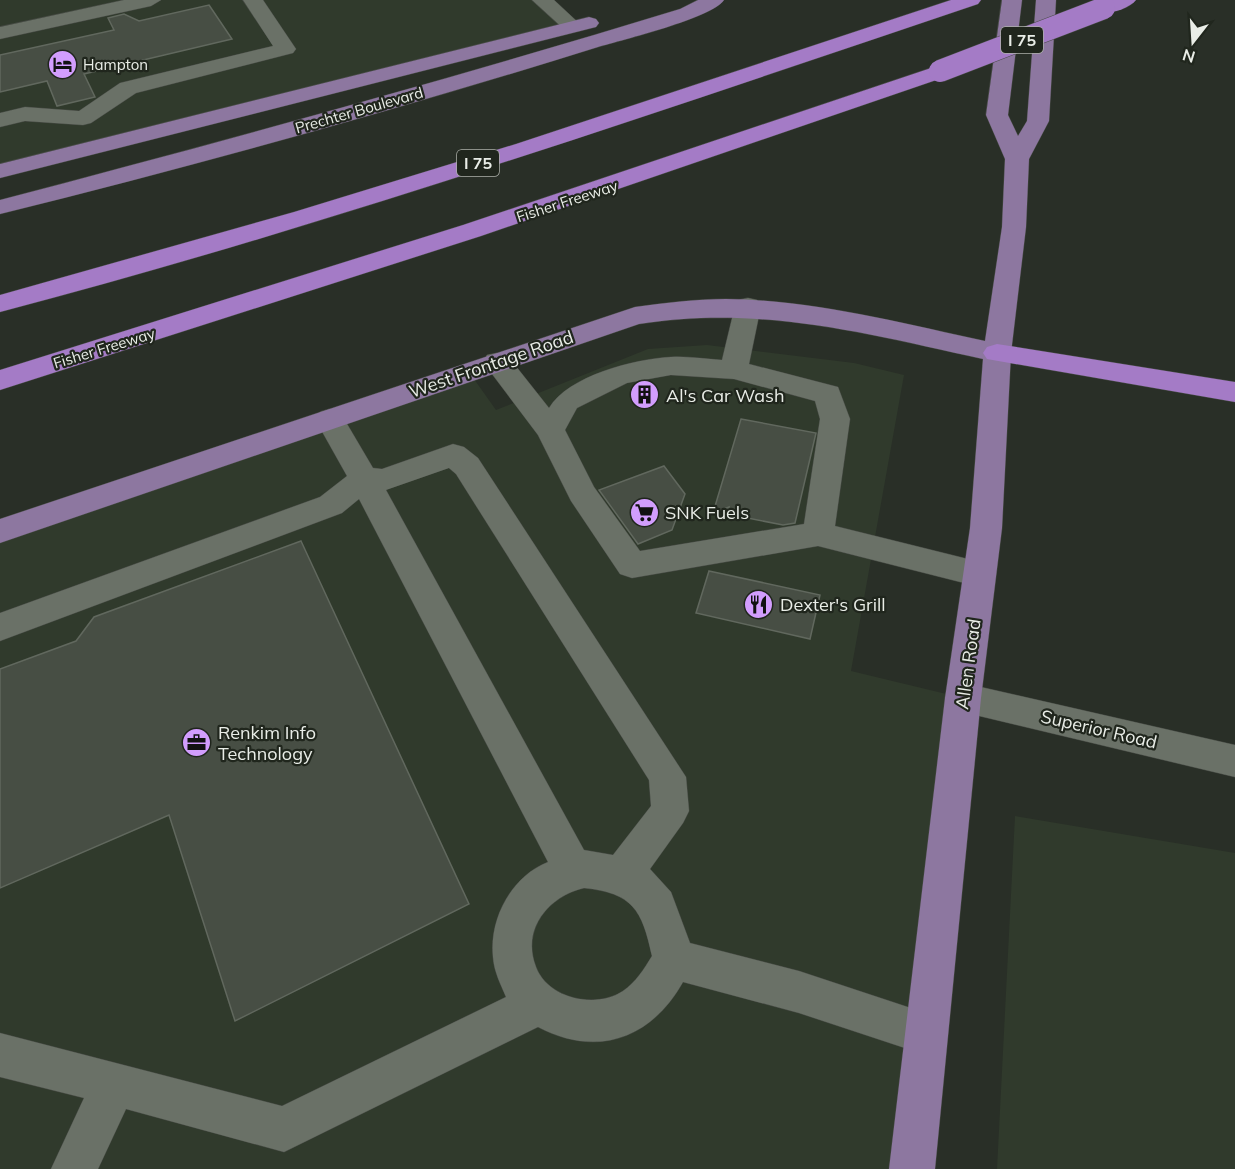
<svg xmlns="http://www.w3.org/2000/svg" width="1235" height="1169" viewBox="0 0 1235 1169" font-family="Mulish,sans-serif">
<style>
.built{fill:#303a2c}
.building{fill:#474e44;stroke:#61685e;stroke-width:1.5}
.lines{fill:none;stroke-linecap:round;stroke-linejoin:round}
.minor-casing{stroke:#464a44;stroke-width:1}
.major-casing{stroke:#464a44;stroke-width:1}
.highway-casing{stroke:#464a44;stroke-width:1}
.minor{fill:#6a7167;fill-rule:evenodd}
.major{fill:#8d77a0;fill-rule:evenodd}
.highway{fill:#a47bc6;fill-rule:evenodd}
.highway-bridge-casing{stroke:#464a44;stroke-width:23;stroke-linecap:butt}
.highway-bridge{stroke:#a47bc6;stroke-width:22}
.labels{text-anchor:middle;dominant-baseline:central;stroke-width:4.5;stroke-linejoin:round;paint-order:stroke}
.far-poi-label{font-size:15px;fill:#e9ede7;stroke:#20261d;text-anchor:start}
.far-street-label{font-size:15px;fill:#e9ede7;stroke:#20261d}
.shield{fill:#20261d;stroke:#adb1aa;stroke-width:1.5}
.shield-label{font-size:16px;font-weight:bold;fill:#e9ede7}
.street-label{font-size:18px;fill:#e9ede7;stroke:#20261d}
.poi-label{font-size:18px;fill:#e9ede7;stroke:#20261d;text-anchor:start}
</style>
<rect width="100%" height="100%" fill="#292f27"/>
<g class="built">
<polygon points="0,0 542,0 573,27 0,171"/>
<polygon points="707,345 854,363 904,375 851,671 963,698 912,1169 0,1169 0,531 469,372 496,410 648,349"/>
<polygon points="1015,816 1235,853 1235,1169 997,1169"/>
</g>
<g class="building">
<polygon points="209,5 232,39 84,74 95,97 57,106 47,81 0,92 0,55 114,30 108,18 124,14 139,21"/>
<polygon points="741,419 816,433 795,523 783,525 727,514 729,507 713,513"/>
<polygon points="664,466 685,494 672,530 638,544 599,490"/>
<polygon points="301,541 469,904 235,1021 169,815 0,888 0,669 76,641 94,617"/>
<polygon points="709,571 820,595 810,639 696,613"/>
</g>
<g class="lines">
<defs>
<g id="minor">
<polygon points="124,0 161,0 151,6 0,39 0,27"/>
<polygon points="243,0 263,0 296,49 293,53 136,93 91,123 83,125 25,121 0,127 0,113 25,107 79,111 120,83 273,46"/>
<polygon points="532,0 554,0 583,27 580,31 566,31"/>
<path d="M 748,298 L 757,300 L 761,306 L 749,364 L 838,387 L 850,419 L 835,526 L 992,565 L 996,574 L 992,583 L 980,587 L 818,546 L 632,578 L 620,574 L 571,501 L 538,435 L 483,362 L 487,355 L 497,353 L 507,355 L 549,408 C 568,376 634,359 671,357 C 687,356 705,359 722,360 L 735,306 L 739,300 ZM 671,375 L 734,379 L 815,401 L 820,419 L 804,524 L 640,551 L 594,487 L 565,430 L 577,408 L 627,383 Z"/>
<path d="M 330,409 L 340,412 L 373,468 L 382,469 L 453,444 L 464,447 L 478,458 L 686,777 L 689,811 L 683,823 L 650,869 L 671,892 L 690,943 L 799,971 L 941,1018 L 948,1033 L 941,1048 L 926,1055 L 799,1013 L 683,982 C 651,1039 597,1058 538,1027 L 284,1152 L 126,1109 L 98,1169 L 51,1169 L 84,1098 L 0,1077 L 0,1033 L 282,1106 L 506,997 C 501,985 494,972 493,957 C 489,918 512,876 548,862 L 359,499 L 342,513 L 0,641 L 0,613 L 320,497 L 347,476 L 315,419 L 320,412 ZM 449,468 L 456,474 L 649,780 L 651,806 L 613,855 L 584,850 L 386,490 ZM 584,888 C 633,893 642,910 652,956 C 644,969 636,982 623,991 C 596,1009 548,999 536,967 C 521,929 549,896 584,888 Z"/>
<polygon points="963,683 1235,745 1235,777 950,709 945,698 950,687"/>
</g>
<g id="major">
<path d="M 698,0 L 724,0 C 712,18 622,40 598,47 C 400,109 201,164 0,214 L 0,200 C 228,140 455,78 680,9 Z"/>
<path d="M 1002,0 L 1022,0 L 1008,115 L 1018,136 L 1027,121 L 1036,0 L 1056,0 L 1049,121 L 1029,159 L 1026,227 L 1011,353 L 1002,528 L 981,698 L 935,1169 L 889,1169 L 945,698 L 970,528 L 983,359 C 864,333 761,305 639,324 L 0,543 L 0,519 L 635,307 C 665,303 696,299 726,299 C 814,300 900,323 985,341 L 1002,227 L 1005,159 L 986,115 Z"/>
<polygon points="589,17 596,19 599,23 596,27 0,178 0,164"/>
</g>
<g id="highway">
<path d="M 951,0 L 981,0 L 978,4 C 654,113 331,225 0,312 L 0,295 L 294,212 L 516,144 Z"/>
<path d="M 1107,0 L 1136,0 C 1129,9 1108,15 1097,12 L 1094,8 L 1097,4 Z"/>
<polygon points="940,65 948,66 951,71 948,76 481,236 0,390 0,370 463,225"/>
<polygon points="997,344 1235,382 1235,402 987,359 983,353 987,347"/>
</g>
</defs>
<use href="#minor" class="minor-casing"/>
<use href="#major" class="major-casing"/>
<use href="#highway" class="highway-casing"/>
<use href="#minor" class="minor"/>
<use href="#major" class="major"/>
<use href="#highway" class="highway"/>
<defs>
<polyline id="highway-bridge" points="940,71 1104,8"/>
</defs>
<use href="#highway-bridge" class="highway-bridge-casing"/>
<use href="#highway-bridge" class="highway-bridge"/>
</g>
<defs>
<symbol id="hotel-disc" viewBox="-11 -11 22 22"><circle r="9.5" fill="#d29dfd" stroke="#20261d"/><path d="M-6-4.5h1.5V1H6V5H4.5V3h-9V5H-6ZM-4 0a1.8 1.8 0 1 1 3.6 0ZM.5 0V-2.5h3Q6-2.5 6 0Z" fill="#111"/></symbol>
<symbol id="building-disc" viewBox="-11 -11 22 22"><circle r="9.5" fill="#d29dfd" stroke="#20261d"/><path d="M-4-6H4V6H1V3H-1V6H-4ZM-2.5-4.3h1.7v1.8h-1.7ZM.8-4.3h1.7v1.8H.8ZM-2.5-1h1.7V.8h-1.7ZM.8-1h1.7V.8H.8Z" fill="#111"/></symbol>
<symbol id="supermarket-disc" viewBox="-11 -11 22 22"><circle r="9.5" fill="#d29dfd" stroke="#20261d"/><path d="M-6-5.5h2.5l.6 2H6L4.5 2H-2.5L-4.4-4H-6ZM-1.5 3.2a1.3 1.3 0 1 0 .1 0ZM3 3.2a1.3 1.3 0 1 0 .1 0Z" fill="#111"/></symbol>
<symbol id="restaurant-disc" viewBox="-11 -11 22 22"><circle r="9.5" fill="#d29dfd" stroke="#20261d"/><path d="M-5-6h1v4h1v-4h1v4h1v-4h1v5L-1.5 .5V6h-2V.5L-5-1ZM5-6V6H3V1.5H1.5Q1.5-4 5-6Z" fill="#111"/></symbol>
<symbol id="office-disc" viewBox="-11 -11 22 22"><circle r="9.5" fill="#d29dfd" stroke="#20261d"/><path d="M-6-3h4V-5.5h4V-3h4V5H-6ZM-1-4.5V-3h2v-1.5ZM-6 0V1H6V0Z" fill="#111"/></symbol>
</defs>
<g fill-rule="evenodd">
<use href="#hotel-disc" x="46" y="48" width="33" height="33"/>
<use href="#building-disc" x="628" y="378" width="33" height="33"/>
<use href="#supermarket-disc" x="628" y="496" width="33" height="33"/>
<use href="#restaurant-disc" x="742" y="588" width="33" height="33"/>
<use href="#office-disc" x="180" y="726" width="33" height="33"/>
</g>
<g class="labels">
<g class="far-poi-label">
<text x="83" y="64">Hampton</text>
</g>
<g class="far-street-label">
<text transform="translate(359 110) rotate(-16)">Prechter Boulevard</text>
<text transform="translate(567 201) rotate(-18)">Fisher Freeway</text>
<text transform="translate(104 348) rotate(-17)">Fisher Freeway</text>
</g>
<g class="shield">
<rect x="1001" y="27" width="42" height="26" rx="4.5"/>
<rect x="457" y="150" width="42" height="26" rx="4.5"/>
</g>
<g class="shield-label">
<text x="1022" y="40">I 75</text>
<text x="478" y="163">I 75</text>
</g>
<g class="street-label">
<text transform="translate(491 364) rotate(-19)">West Frontage Road</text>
<text transform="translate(968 664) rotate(-82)">Allen Road</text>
<text transform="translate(1099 729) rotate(13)">Superior Road</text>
</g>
<g class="poi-label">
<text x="666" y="395">Al's Car Wash</text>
<text x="665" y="512">SNK Fuels</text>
<text x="780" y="604">Dexter's Grill</text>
<text x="218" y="732">Renkim Info<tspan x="218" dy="21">Technology</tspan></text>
</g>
</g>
<g transform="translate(1193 42) rotate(197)" stroke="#20261d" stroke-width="4.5" paint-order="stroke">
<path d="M0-4.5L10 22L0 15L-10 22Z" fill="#e9ede7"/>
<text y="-9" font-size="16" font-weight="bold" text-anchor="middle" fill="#e9ede7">N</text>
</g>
</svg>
